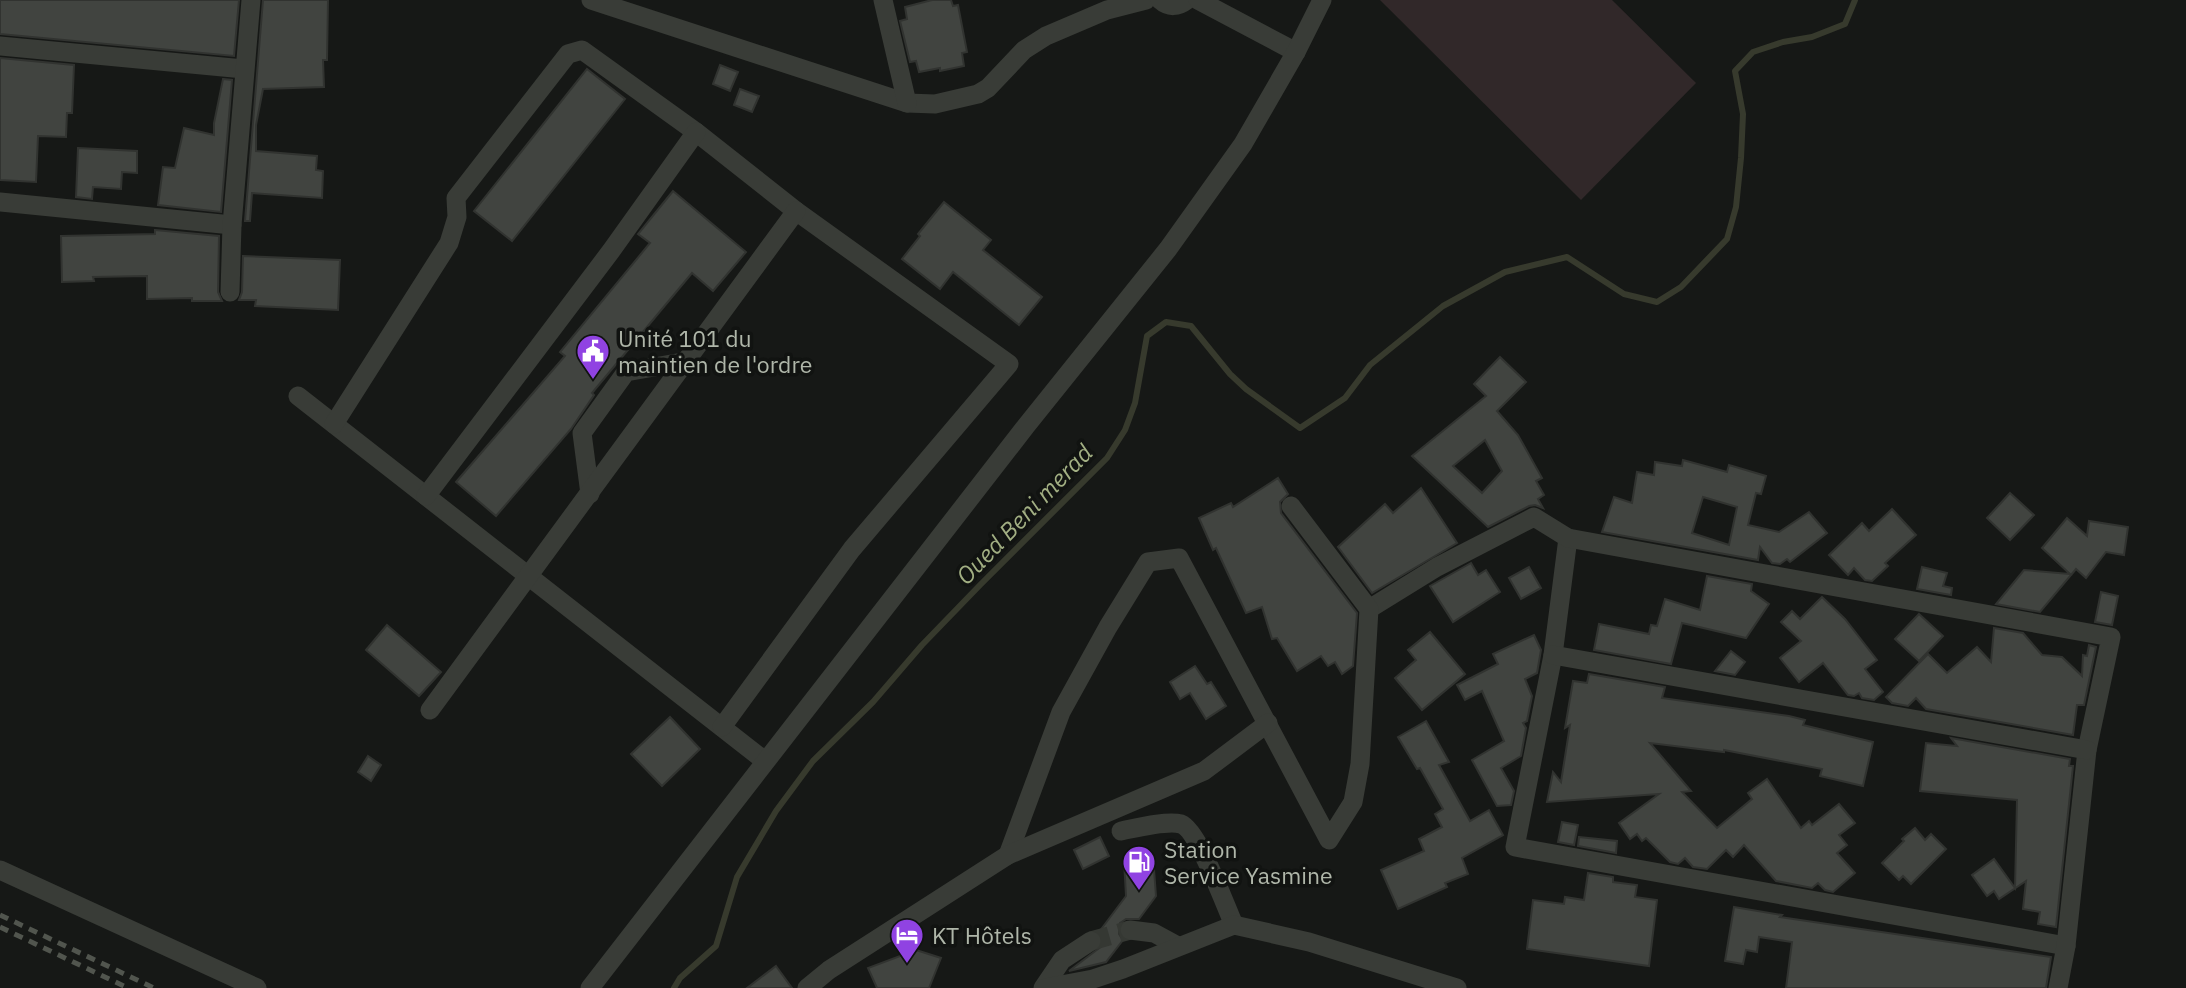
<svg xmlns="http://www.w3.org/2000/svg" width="2186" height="988" viewBox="0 0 2186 988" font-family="'IBM Plex Sans',sans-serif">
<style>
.green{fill:#312829}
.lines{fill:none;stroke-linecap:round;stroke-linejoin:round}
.stream{stroke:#373a2d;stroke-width:6}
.building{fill:#414440;stroke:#313330;stroke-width:2;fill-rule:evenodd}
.minor-tunnel{stroke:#353833;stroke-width:19;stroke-dasharray:19 10;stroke-linecap:butt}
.minor{stroke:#393c37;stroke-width:19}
.rail{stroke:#51554e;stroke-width:5;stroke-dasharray:9 7;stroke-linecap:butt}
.labels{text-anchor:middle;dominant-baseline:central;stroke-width:7;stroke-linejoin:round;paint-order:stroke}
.poi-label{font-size:23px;fill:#afb6a9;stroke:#111311;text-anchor:start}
.water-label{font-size:24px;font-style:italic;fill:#a2af83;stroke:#111311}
</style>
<rect width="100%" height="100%" fill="#161816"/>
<polygon class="green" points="1380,0 1612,0 1696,83 1581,200"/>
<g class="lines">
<polyline class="stream" points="674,988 680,978 716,946 737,877 776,811 813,761 873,702 922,645 981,584 1107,458 1125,430 1135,403 1147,336 1166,322 1191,326 1230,374 1246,389 1300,428 1345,398 1370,365 1443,306 1505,272 1567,257 1624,294 1657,302 1681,287 1727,239 1736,207 1741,158 1743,114 1735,71 1753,52 1783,42 1812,37 1845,24 1855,0"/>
</g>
<g class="building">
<polygon points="0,0 239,0 234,56 0,34"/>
<polygon points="263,0 328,0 327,60 323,60 324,87 263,89 256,125 256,151 317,156 316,170 323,171 322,198 252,193 250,221 245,221"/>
<polygon points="932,0 951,0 953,6 958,5 967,52 962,53 964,66 940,71 940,68 919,72 916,61 910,62 900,21 907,19 905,7"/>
<polygon points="0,58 74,65 72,113 67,113 66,137 38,136 36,182 0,180"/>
<polygon points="720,65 738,72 730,91 713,84"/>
<polygon points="587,69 625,99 512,241 474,211"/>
<polygon points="223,79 232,80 221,212 158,205 163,167 175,168 184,128 214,135 214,123"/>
<polygon points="740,89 759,96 752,112 734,105"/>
<polygon points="78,148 137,151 137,173 122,172 121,189 93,187 92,199 76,197"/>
<polygon points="673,191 746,252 713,291 692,273 592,393 594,395 571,429 496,516 456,482 565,356 560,352 650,243 638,234"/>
<polygon points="944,202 991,240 983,250 1042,297 1019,325 953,272 940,289 902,259 920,236 918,234"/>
<polygon points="155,230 219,236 218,292 222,301 192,301 192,298 147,299 147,276 93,277 94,281 62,282 61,236 155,234"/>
<polygon points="243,256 340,260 338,310 255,306 256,300 239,300 242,292"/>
<path d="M 1500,357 L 1526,382 L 1497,411 L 1518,435 L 1542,478 L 1536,481 L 1544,495 L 1538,499 L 1543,508 L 1535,505 L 1529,506 L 1488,527 L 1412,456 L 1486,396 L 1474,384 ZM 1485,440 L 1502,471 L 1482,493 L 1453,466 Z"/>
<path d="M 1683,460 L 1727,472 L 1729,465 L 1766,476 L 1761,494 L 1756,493 L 1748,525 L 1779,532 L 1809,512 L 1827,533 L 1790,562 L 1787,559 L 1780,564 L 1772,563 L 1760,547 L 1758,560 L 1602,532 L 1614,497 L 1632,503 L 1637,472 L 1654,475 L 1655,462 L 1682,466 ZM 1703,497 L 1737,507 L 1729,545 L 1692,533 Z"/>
<polygon points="1278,478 1288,494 1280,502 1281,513 1357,613 1353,666 1342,674 1335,662 1328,666 1321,656 1297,671 1277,638 1272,639 1262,607 1246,613 1216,548 1213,550 1199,518 1231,503 1233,507"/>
<polygon points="1421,488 1457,543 1372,593 1338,547 1385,504 1393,513"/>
<polygon points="2010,493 2034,515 2010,540 1987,518"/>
<polygon points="1892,509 1916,535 1885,563 1888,566 1872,581 1865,580 1854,568 1848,575 1829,555 1862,523 1869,531"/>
<polygon points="2067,518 2087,536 2089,521 2128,527 2124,555 2106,552 2086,578 2076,569 2040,612 1996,604 2024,570 2070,574 2042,548"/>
<polygon points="1471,563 1478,575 1486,570 1500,592 1453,622 1430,586"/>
<polygon points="1529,567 1541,588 1521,599 1509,578"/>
<polygon points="1922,567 1947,573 1943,586 1952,588 1951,595 1917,589"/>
<polygon points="1707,576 1752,584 1751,591 1769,604 1746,638 1682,623 1671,664 1594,650 1599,624 1649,634 1651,625 1657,626 1665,599 1700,610"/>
<polygon points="2101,592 2118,596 2112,625 2095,622"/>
<polygon points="1822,597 1845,619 1877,660 1865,669 1883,692 1874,700 1862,698 1859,693 1854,696 1848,695 1823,663 1799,682 1780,658 1801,641 1781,622 1792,611 1800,619"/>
<polygon points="1919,614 1943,636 1919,661 1895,639"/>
<polygon points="387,625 441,672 419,696 366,650"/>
<polygon points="1994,628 2023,633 2042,655 2062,657 2082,676 2083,655 2087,656 2089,645 2096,647 2084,705 2077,705 2073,735 1926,709 1916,698 1908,706 1892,703 1886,697 1928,654 1947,673 1977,647 1991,662"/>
<polygon points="1430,632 1465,674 1422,710 1395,678 1416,660 1408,650"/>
<polygon points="1534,635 1541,650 1537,673 1525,679 1532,696 1527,721 1523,723 1526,728 1521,756 1501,768 1514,791 1511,805 1497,806 1472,760 1504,741 1482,691 1465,700 1457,685 1498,664 1493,654"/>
<polygon points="1731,651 1745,662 1735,675 1715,671"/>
<polygon points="1195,666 1207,684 1211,682 1226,706 1206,719 1190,693 1180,699 1170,682"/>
<polygon points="1589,674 1665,687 1662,698 1789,716 1805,720 1803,725 1873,742 1863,786 1820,776 1822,769 1724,750 1724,752 1650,743 1691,791 1682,792 1717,828 1752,799 1748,793 1767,779 1801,828 1809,821 1812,825 1839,804 1855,823 1839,835 1847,845 1837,853 1855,873 1833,892 1825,890 1818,883 1812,888 1776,881 1744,845 1733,857 1726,850 1707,869 1693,867 1685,858 1678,864 1670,862 1646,838 1642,841 1637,834 1630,839 1619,823 1659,794 1547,802 1553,772 1561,782 1570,725 1565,728 1573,681 1587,683"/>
<polygon points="670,717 700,749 662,786 631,754"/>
<polygon points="1426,721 1449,762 1439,765 1470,821 1489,810 1503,835 1462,858 1468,874 1445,883 1447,887 1398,909 1381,870 1424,851 1419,839 1442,827 1435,814 1443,809 1420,768 1417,769 1398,737"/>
<polygon points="1951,738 2070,759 2069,766 2073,766 2056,927 2038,924 2040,912 2023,909 2026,881 1999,899 1994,891 1987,896 1972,875 1994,859 2015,888 2017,800 1920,791 1926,743 1957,746"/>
<polygon points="368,756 381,765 371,781 358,772"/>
<polygon points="1562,822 1578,825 1574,845 1558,842"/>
<polygon points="1915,828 1925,840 1931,834 1946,849 1911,884 1903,876 1899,880 1882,863 1904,841 1902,839"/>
<polygon points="1100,837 1109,856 1083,869 1074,850"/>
<polygon points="1579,837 1617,841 1616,853 1578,846"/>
<polygon points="1153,856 1156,896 1139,919 1126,919 1120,923 1119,934 1123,940 1106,962 1069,971 1102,946 1103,940 1099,932 1126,896 1124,860"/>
<polygon points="1588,873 1613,877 1613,882 1637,885 1635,897 1657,900 1649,966 1527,949 1533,900 1564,904 1565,897 1584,900"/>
<polygon points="1734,907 1782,915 1780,917 2051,957 2046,988 1786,988 1792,942 1759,937 1757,952 1746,950 1743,964 1725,961"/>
<polygon points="916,950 941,958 929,988 877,988 868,968"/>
<polygon points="776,966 792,988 747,988"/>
</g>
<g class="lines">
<polyline class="minor-tunnel" points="1091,941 1130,930"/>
<g class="minor">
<polyline points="591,0 907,103 935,104 978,94 988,88 1024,50 1046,36 1107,10 1146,0"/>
<polyline points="883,0 907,103"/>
<path d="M 1160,0 C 1169,8 1178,7 1187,0"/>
<polyline points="1198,0 1296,52"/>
<polyline points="0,46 244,69"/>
<polyline points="0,202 232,225"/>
<polyline points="230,292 232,225 251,0"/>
<polyline points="298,396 765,761"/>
<polyline points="334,424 449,243 457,217 456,198 568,54 582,50 696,132 796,211 1009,364 852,549 722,727"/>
<polyline points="590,494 582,433 626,372 688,361"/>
<polyline points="426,496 611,251 696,132"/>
<polyline points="1568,538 1553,655 1515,847 2066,946"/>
<polyline points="1369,609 1437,567 1534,517 1568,538 2111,637 2087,750 2066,946 2058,988"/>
<polyline points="1553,655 2087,750"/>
<polyline points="430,710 796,211"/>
<path d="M 1121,831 C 1136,828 1167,820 1181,824 C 1198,830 1225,905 1234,925"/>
<polyline points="1008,855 1061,712 1108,627 1148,562 1179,558 1329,840 1353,802 1360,764 1369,609 1291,506"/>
<polyline points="0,870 257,988"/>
<polyline points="1130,930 1154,933 1178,946"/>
<polyline points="590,988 1026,426 1168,249 1243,144 1296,52 1322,0"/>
<polyline points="807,988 829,970 1008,855 1204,771 1268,723"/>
<polyline points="1043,988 1062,960 1091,941"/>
<polyline points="1045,988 1093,979 1123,969 1234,925 1309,942 1457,988"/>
</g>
<g class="rail">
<polyline points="0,915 154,988"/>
<polyline points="0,927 128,988"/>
</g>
</g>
<defs>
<symbol id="civic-pin" viewBox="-11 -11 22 30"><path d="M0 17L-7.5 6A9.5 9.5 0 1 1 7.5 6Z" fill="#9043e2" stroke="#111311"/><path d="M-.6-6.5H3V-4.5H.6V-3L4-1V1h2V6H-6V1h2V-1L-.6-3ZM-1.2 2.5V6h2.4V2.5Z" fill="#fff"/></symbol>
<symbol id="fuel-pin" viewBox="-11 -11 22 30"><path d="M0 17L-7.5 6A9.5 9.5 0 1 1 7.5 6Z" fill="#9043e2" stroke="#111311"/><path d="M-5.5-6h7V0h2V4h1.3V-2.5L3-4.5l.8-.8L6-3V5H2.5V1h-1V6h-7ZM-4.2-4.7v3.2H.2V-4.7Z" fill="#fff"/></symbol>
<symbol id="hotel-pin" viewBox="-11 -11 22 30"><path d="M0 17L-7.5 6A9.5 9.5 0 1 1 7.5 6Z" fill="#9043e2" stroke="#111311"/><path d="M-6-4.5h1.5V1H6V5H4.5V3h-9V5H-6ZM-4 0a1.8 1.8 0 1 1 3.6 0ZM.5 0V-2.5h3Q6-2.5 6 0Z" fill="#fff"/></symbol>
</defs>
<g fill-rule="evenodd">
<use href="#civic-pin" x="574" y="332" width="38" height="52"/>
<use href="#fuel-pin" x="1120" y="843" width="38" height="52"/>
<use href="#hotel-pin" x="888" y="916" width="38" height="52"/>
</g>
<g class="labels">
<g class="poi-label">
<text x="618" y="338">Unité 101 du<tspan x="618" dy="26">maintien de l'ordre</tspan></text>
<text x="1164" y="849">Station<tspan x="1164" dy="26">Service Yasmine</tspan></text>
<text x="932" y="935">KT Hôtels</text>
</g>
<g class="water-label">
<text transform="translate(1024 514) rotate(-46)">Oued Beni merad</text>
</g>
</g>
</svg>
